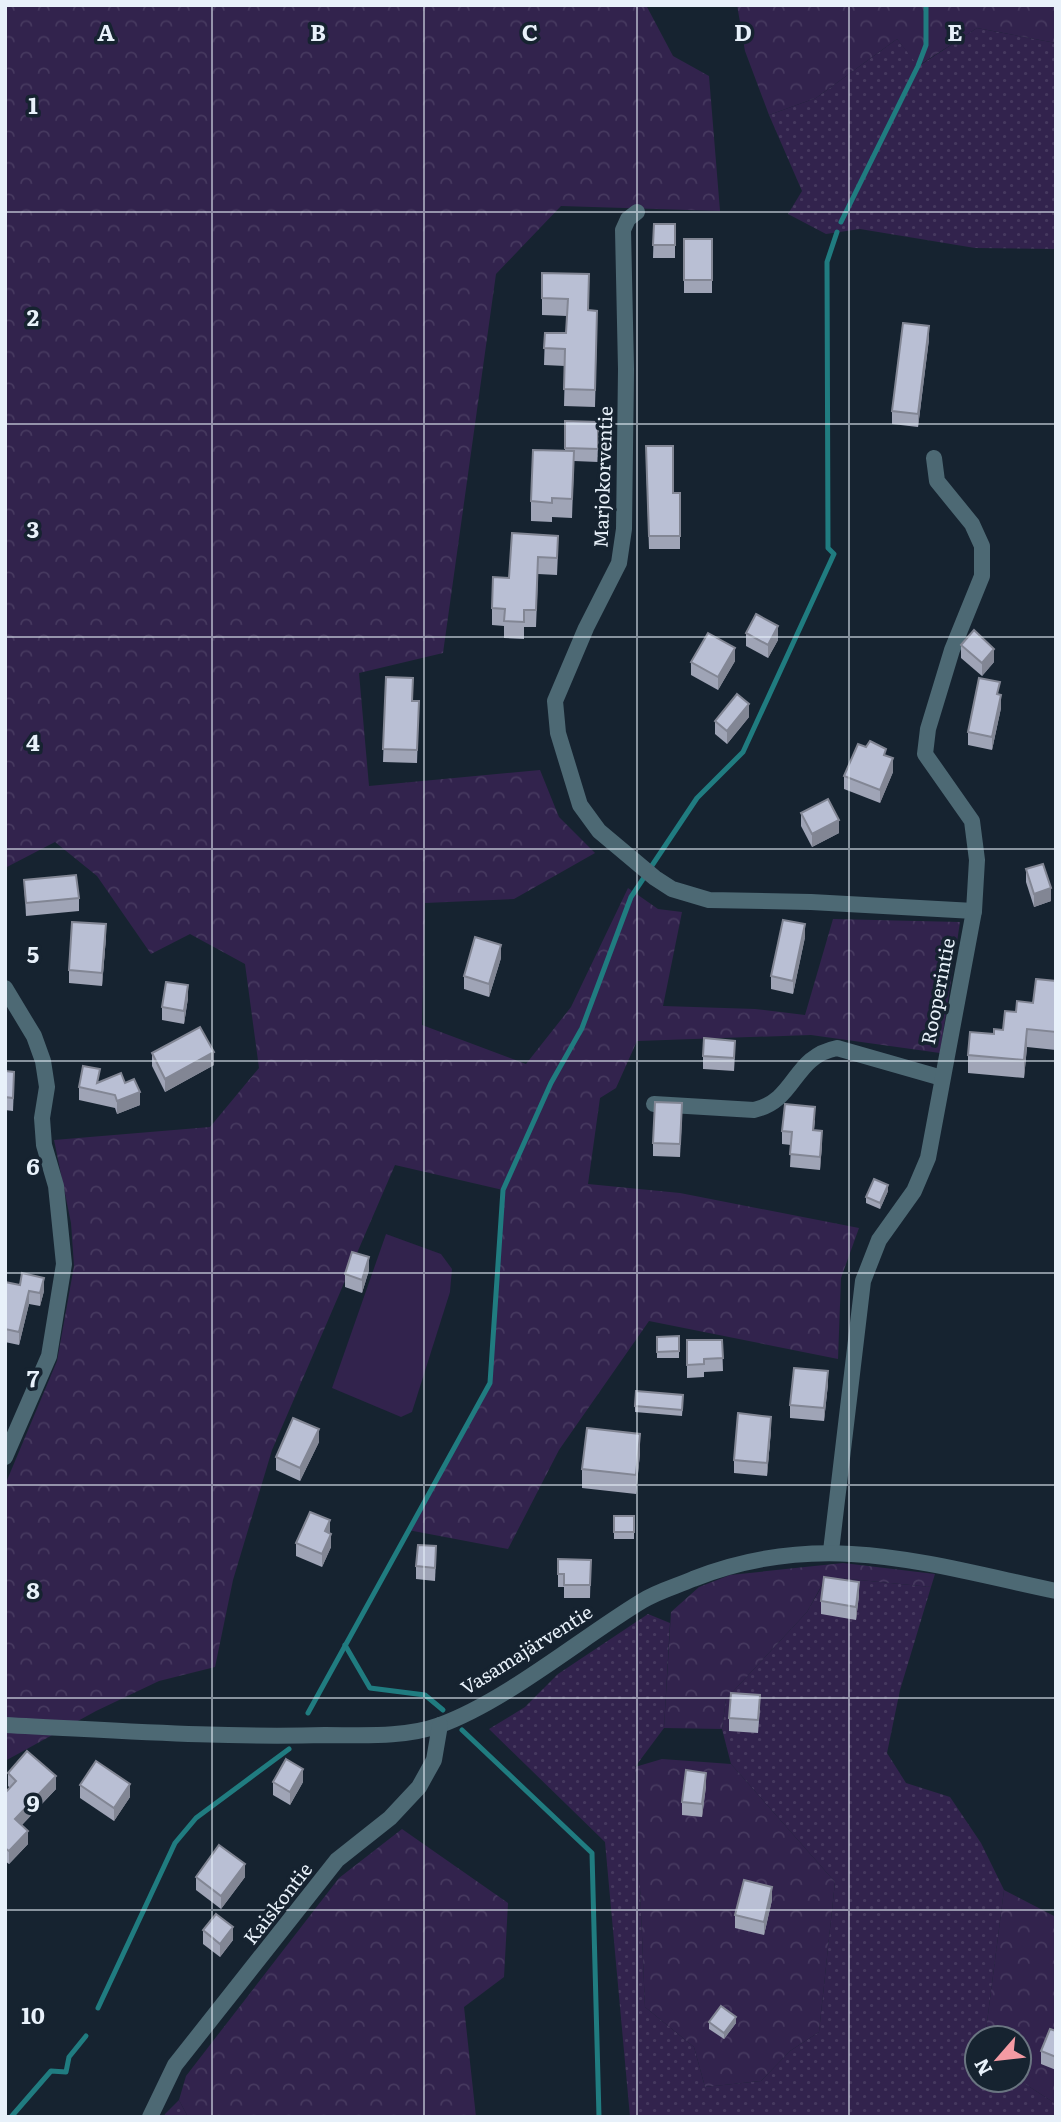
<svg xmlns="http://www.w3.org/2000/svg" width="1061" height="2122" viewBox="0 0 1061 2122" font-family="Literata,serif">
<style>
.grass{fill:url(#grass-dots)}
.forest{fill:url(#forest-crowns)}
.park{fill:#32234d}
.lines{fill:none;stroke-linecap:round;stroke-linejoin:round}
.stream{stroke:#207c80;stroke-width:5}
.minor{stroke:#4d6974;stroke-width:16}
.wall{fill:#9fa4b6}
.shaded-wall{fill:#828694}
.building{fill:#b9bfd4;stroke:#828694;stroke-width:2}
.grid{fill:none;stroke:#e8f1fa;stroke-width:2;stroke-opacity:0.55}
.labels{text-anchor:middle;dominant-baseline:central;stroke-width:7;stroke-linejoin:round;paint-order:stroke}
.street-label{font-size:19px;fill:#e8f1fa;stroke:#162330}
.grid-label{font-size:23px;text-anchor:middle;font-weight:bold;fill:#e8f1fa;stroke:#162330;stroke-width:7;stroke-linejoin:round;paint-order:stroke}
</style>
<defs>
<pattern id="grass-dots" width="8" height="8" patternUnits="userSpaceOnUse" patternTransform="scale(1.75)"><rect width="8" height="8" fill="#32234d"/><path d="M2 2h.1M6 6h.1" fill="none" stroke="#46395f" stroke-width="1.8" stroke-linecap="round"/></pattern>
<pattern id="forest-crowns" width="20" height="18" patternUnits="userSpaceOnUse" patternTransform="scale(1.75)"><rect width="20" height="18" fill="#32234d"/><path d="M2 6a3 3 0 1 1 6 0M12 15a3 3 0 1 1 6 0" fill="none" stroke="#46395f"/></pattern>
</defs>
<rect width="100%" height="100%" fill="#162330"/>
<g class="grass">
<polygon points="977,28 1056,43 1056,249 975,248 860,229 826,234 788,214 802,191 769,115 816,98 897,39 919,66"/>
<polygon points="839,1578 931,1587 900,1690 887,1753 906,1783 950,1797 981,1843 1004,1890 985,2038 977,2038 977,2080 1019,2080 1056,2104 1056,2117 630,2117 605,1842 489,1729 525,1707 558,1674 648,1614 670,1623 664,1728 635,1767 645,2007 694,2047 705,2087 761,2081 790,2051 819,2032 835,1882 731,1764 722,1729 726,1699 807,1612 823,1584"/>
<polygon points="179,2100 188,2117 164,2117 165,2114"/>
</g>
<g class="forest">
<polygon points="5,5 646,5 673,56 709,76 720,211 561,206 496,274 443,653 359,673 369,786 540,770 559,817 595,853 514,899 425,903 422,1025 526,1064 571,1007 628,888 658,909 682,912 663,1006 755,1009 805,1015 833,919 960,922 940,1053 811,1035 637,1041 616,1088 600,1098 588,1184 680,1193 859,1228 841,1278 838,1359 649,1321 559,1450 508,1549 408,1530 490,1383 503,1190 395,1165 272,1450 233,1580 215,1667 159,1681 96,1711 5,1761 5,1485 57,1361 74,1266 71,1223 54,1140 210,1127 259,1068 245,964 190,934 151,954 97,876 55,842 5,868"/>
<polygon points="737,5 1056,5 1056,43 977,28 918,66 897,39 816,98 769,115 745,51"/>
<polygon points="843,1563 935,1574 931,1587 839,1578 823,1583 807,1612 726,1699 722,1729 664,1728 671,1612 699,1587 730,1575"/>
<polygon points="662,1759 731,1764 835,1882 819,2032 790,2051 761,2081 705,2087 694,2047 645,2007 635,1767"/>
<polygon points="402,1829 508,1903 504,1977 464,2007 476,2117 188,2117 179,2100 186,2076 339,1878"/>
<polygon points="1004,1890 1056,1917 1056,2104 1019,2080 1019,2038 985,2038"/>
</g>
<polygon class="park" points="386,1234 441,1254 452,1269 450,1292 412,1412 401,1417 332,1388"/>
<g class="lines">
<g class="stream">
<polyline points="841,222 918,66 926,45 926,5"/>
<polyline points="345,1645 370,1688 425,1695 443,1710"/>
<polyline points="308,1713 490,1383 503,1190 551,1083 582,1028 631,897 697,798 743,752 834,554 828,548 827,262 837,232"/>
<polyline points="462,1730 592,1853 599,2117"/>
<polyline points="98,2008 175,1843 196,1818 289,1749"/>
<polyline points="11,2117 51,2071 66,2072 69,2057 86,2036"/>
</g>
<g class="minor">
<polyline points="637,212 628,219 623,230 626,369 624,529 619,563 586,628 555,701 558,733 580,805 599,831 655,878 672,889 709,900 811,902 974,911"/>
<polyline points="5,988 34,1036 43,1061 47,1087 42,1118 44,1145 56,1186 64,1264 49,1356 5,1457"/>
<path d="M 654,1104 L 754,1110 C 797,1100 792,1057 837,1048 L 942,1078"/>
<polyline points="831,1551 863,1281 879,1240 914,1191 928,1158 974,911 977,860 972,821 925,754 928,729 952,650 982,576 982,546 972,524 937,481 934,458"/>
<path d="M 5,1725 C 112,1730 218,1738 325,1735 C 363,1735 404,1738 440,1725 C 506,1701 581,1638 642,1601 C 658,1591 677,1586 693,1579 C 821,1528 928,1564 1056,1591"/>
<polyline points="150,2117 175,2065 337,1860 390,1818 419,1787 434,1760 440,1725"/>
</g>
</g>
<g class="wall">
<polygon points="654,224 675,224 675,258 653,258"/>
<rect x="684" y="239" width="28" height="54"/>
<polygon points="542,273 589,310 597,328 595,407 564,406 565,366 544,365 545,333 566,333 567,316 542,315"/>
<polygon points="929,339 918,427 892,424 892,411"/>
<polygon points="565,421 598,422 598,462 574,461 572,518 552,517 552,522 531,521 531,501 565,451"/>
<polygon points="646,459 673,493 680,493 680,549 649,549"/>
<polygon points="512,533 558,552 557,575 538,574 536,627 524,627 524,639 504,638 504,626 492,625 492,608 509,578"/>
<polygon points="746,633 778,640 768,658 746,646"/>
<polygon points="961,645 994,662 982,676 961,658"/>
<polygon points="735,661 718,690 691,675 691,662"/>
<polygon points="386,677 413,701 419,701 417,763 383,762"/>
<polygon points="1000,694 1001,708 992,750 968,745 968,732"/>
<polygon points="749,717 727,744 715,734 715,721"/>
<polygon points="886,756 893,772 880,803 844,789 844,776"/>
<polygon points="801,813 839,833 812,847 801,826"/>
<polygon points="1026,869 1051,901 1034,907 1026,882"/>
<polygon points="24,880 79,898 79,911 26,916"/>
<polygon points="106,937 102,986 69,983 69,970"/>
<polygon points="805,937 793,994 771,989 771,976"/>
<polygon points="501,958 489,997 464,989 464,976"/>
<polygon points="1056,981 1056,1050 1027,1047 1024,1078 968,1073 968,1055 994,1034 1003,1030 1016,1012 1033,1003"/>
<polygon points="188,998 184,1024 162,1020 162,1007"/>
<polygon points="152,1053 214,1065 165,1092 152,1066"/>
<polygon points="735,1054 734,1071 703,1069 703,1056"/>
<polygon points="5,1071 14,1085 13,1111 5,1110"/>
<polygon points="100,1082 125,1083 140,1105 117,1114 115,1108 79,1100 79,1087"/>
<polygon points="682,1116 680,1157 653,1156 653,1143"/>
<polygon points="815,1120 814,1130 822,1144 820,1170 790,1167 791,1145 782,1144 782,1131"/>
<polygon points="888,1191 880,1209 866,1203 866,1197"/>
<polygon points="369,1270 362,1293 345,1287 345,1274"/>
<polygon points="5,1282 44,1291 40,1306 29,1304 19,1345 5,1342"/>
<polygon points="679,1336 679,1358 657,1358 657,1337"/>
<polygon points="687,1340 722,1340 723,1371 704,1372 704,1377 687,1378"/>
<polygon points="828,1384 824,1421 790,1418 790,1405"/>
<polygon points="683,1402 682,1416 635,1412 635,1406"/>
<polygon points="771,1430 767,1476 734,1473 734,1460"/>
<polygon points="319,1442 300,1481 276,1470 276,1457"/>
<polygon points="640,1453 636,1494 582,1488 582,1469"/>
<rect x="614" y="1516" width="20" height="23"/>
<polygon points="330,1533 331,1547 322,1567 296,1556 296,1543"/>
<polygon points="436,1559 435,1581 416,1579 416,1566"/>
<polygon points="558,1559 591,1560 590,1598 564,1598 564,1587 558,1587"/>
<polygon points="859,1595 856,1620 821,1614 821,1601"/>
<polygon points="760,1708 758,1733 729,1731 729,1718"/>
<polygon points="8,1773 56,1789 22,1825 28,1844 9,1864 5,1861 5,1793 10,1788 8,1786"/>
<polygon points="273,1782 303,1782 290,1805 273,1795"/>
<polygon points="80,1785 130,1797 114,1821 80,1798"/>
<polygon points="706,1786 702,1817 682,1815 682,1802"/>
<polygon points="196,1877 245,1877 221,1909 196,1890"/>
<polygon points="772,1900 764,1935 735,1928 735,1915"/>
<polygon points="203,1930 233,1940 220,1957 203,1944"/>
<polygon points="709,2022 736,2023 724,2039 709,2029"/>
<polygon points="1056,2031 1056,2070 1041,2064 1041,2051"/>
</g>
<g class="shaded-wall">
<polygon points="929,326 929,339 918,427 918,414"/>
<polygon points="778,626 778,640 768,658 768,645"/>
<polygon points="735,648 735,661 718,690 718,677"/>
<polygon points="994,649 994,662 982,676 982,663"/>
<polygon points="1001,695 1001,708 992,750 992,737"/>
<polygon points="749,704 749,717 727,744 727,731"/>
<polygon points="893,758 893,772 880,803 880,790"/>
<polygon points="839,820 839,833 812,847 812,834"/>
<polygon points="1051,888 1051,901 1034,907 1034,894"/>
<polygon points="106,924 106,937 102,986 102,973"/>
<polygon points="805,924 805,937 793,994 793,981"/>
<polygon points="501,945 501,958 489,997 489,984"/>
<polygon points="188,985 188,998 184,1024 184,1011"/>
<polygon points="1027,1029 1027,1047 1024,1078 1024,1060"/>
<polygon points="214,1052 214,1065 165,1092 165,1079"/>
<polygon points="140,1092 140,1105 117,1114 117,1101"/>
<polygon points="822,1131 822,1144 820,1170 820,1157"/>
<polygon points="888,1185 888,1191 880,1209 880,1203"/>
<polygon points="369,1257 369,1270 362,1293 362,1280"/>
<polygon points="44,1278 44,1291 40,1306 40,1293"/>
<polygon points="29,1291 29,1304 19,1345 19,1332"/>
<polygon points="828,1371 828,1384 824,1421 824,1408"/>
<polygon points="771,1417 771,1430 767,1476 767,1463"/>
<polygon points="319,1429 319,1442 300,1481 300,1468"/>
<polygon points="640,1434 640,1453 636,1494 636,1475"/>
<polygon points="330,1520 330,1533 325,1531"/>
<polygon points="331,1534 331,1547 322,1567 322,1554"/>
<polygon points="859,1582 859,1595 856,1620 856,1607"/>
<polygon points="303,1769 303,1782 290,1805 290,1792"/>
<polygon points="706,1773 706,1786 702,1817 702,1804"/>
<polygon points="56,1776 56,1789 15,1832 15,1819"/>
<polygon points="130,1784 130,1797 114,1821 114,1808"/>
<polygon points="28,1831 28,1844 9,1864 9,1851"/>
<polygon points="245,1864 245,1877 221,1909 221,1896"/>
<polygon points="772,1887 772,1900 764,1935 764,1922"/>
<polygon points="233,1927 233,1940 220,1957 220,1944"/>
<polygon points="736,2017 736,2023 724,2039 724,2033"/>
</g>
<g class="building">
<polygon points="654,224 675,224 675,245 653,245"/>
<rect x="684" y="239" width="28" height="41"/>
<polygon points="542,273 589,274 588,310 597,311 595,390 564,389 565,349 544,348 545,333 566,333 568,299 542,298"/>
<polygon points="903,323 929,326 918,414 892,411"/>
<polygon points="565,421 598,422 598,449 565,448"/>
<polygon points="646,446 673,446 673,493 680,493 680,536 649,536"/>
<polygon points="533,450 574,451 572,499 552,498 552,503 531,501"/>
<polygon points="512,533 558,536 557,558 538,557 536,610 524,610 524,622 504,621 505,609 492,608 493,577 509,578"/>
<polygon points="756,614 778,626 768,645 746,633"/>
<polygon points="974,630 994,649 982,663 961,645"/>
<polygon points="708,633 735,648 718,677 691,662"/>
<polygon points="386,677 413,678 412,701 419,701 417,750 383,749"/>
<polygon points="979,678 1000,682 997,694 1001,695 992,737 968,732"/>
<polygon points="737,694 749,704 727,731 715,721"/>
<polygon points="870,741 886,749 884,755 893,758 880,790 844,776 858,744 866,747"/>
<polygon points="828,799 839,820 812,834 801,813"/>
<polygon points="1043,864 1051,888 1034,894 1026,869"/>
<polygon points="76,875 79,898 26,903 24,880"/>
<polygon points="783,920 805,924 793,981 771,976"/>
<polygon points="72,922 106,924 102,973 69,970"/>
<polygon points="475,937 501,945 489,984 464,976"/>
<polygon points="1036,979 1056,981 1056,1032 1027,1029 1024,1060 968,1055 970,1032 994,1034 994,1029 1003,1030 1005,1011 1016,1012 1017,1001 1033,1003"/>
<polygon points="166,982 188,985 184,1011 162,1007"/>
<polygon points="200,1027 214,1052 165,1079 152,1053"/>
<polygon points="704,1038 735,1041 734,1058 703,1056"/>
<polygon points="83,1066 100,1069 97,1083 121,1073 125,1083 134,1079 140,1092 117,1101 115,1095 79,1087"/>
<polygon points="5,1071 14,1072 13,1098 5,1097"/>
<polygon points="655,1102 682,1103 680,1144 653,1143"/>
<polygon points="785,1104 815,1107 813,1130 822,1131 820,1157 790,1154 792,1132 782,1131"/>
<polygon points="874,1179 888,1185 880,1203 866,1197"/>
<polygon points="352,1252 369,1257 362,1280 345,1274"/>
<polygon points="22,1273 44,1278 40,1293 29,1291 19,1332 5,1329 5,1282 20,1285"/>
<polygon points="679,1336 679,1351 657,1352 657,1337"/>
<polygon points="687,1340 722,1340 723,1358 704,1359 704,1364 687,1365"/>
<polygon points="794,1368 828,1371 824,1408 790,1405"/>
<polygon points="636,1391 683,1395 682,1410 635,1406"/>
<polygon points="738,1413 771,1417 767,1463 734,1460"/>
<polygon points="293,1418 319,1429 300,1468 276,1457"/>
<polygon points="587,1428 640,1434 636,1475 582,1469"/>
<polygon points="310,1512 330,1520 325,1531 331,1534 322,1554 296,1543"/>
<rect x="614" y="1516" width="20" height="16"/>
<polygon points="418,1545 436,1546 435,1568 416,1566"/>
<polygon points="558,1559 591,1560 590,1585 564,1585 564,1574 558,1574"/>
<polygon points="824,1577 859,1582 856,1607 821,1601"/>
<polygon points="731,1693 760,1695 758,1720 729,1718"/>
<polygon points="27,1751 56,1776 15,1819 28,1831 9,1851 5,1848 5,1793 16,1781 8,1773"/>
<polygon points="286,1759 303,1769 290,1792 273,1782"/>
<polygon points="96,1761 130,1784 114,1808 80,1785"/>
<polygon points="686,1770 706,1773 702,1804 682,1802"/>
<polygon points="219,1845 245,1864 221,1896 196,1877"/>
<polygon points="744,1880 772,1887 764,1922 735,1915"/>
<polygon points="216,1914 233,1927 220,1944 203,1930"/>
<polygon points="721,2006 736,2017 724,2033 709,2022"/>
<polygon points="1050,2029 1056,2031 1056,2057 1041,2051"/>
</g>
<path class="grid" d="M 212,5 L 212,2117M 424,5 L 424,2117M 637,5 L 637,2117M 849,5 L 849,2117M 5,212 L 1056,212M 5,424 L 1056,424M 5,637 L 1056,637M 5,849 L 1056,849M 5,1061 L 1056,1061M 5,1273 L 1056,1273M 5,1485 L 1056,1485M 5,1698 L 1056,1698M 5,1910 L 1056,1910"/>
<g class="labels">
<g class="street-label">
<text transform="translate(602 477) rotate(-88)">Marjokorventie</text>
<text transform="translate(937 991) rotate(-79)">Rooperintie</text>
<text transform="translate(526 1649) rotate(-32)">Vasamajärventie</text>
<text transform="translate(277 1903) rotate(-52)">Kaiskontie</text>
</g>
</g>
<g class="grid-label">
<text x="106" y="41">A</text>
<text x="318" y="41">B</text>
<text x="530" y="41">C</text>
<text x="743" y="41">D</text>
<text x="955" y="41">E</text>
<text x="33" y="114">1</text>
<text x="33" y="326">2</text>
<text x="33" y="538">3</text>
<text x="33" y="751">4</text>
<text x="33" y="963">5</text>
<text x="33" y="1175">6</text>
<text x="33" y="1387">7</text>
<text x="33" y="1599">8</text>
<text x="33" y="1812">9</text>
<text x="33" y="2024">10</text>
</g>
<rect width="1061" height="2122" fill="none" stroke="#e8f1fa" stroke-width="14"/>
<g transform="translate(998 2059) rotate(242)"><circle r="33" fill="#162330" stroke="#6a7581" stroke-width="2"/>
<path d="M0-5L12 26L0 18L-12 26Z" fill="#f49aa3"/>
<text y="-10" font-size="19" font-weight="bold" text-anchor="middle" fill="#e8f1fa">N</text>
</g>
</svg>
